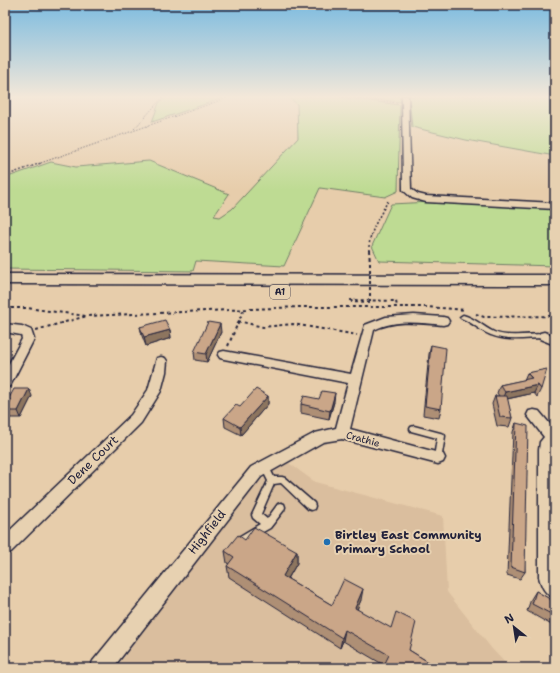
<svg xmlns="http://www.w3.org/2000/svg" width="560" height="673" viewBox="0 0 560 673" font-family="'Shantell Sans',sans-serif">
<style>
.built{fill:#dabe9e}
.green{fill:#bedb93;stroke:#707e67}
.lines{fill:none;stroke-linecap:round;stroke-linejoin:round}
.service-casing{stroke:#22223b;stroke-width:3}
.minor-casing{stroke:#22223b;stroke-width:3}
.trunk-casing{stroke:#22223b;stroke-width:3}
.path-far2{stroke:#22223b;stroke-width:1;stroke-dasharray:1.5 1.5;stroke-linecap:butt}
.path-far1{stroke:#22223b;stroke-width:1.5;stroke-dasharray:2 2;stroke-linecap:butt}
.path{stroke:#22223b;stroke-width:2;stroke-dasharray:3 3;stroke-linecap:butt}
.service{fill:#e7d1b1;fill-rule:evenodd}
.minor{fill:#e7d1b1;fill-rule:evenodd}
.trunk{fill:#e7d1b1;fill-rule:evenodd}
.path-bridge{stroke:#22223b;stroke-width:2;stroke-dasharray:3 3;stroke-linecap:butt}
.wall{fill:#ae8f75;stroke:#22223b}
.shaded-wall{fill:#8d745f;stroke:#22223b}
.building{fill:#caa688;stroke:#22223b}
.poi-dot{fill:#1f6fb2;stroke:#e7d1b1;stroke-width:1.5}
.labels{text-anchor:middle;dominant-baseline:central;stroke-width:4;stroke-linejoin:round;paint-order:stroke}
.shield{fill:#e7d1b1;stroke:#5d565e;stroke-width:1}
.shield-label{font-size:9px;font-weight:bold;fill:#22223b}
.street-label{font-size:10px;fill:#22223b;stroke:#e7d1b1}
.near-street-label{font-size:12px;fill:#22223b;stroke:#e7d1b1}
.near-poi-label{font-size:12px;font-weight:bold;fill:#22223b;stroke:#e7d1b1;text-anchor:start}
</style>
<rect width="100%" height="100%" fill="#e7cdab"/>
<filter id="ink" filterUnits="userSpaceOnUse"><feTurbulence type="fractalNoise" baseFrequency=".025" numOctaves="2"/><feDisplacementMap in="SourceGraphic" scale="8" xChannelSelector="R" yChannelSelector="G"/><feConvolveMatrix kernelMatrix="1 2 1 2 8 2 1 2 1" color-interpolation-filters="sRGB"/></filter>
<g filter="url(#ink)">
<polygon class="built" points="286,461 315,482 443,516 447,592 492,649 510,668 116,668 227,518 253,487"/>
<g class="green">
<polygon points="166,96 229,96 152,122 159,103"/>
<polygon points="287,96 332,96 400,105 398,191 385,197 320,188 284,266 196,261 193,271 5,269 5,178 51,162 76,167 149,161 229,194 214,216 220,217 232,209 298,138 297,104"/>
<polygon points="350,96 399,96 401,102"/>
<polygon points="409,96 555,96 555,156 466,140 412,127"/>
<polygon points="430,202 555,209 555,266 379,261 372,246 391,204"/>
</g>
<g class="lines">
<defs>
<g id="service">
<path d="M 463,315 C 475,318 483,327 494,332 C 507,338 529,334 544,334 L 547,336 L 544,338 C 527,338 507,342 491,335 C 480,331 472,322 461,318 L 460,317 Z"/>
<polygon points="414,426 444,434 445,436 441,460 438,461 435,460 434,458 437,438 411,431 410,429 411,427"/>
<polygon points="265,464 268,465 274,477 282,477 285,478 314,503 315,506 314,509 311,510 308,509 281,483 274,484 261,514 267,519 278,504 281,503 284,504 285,507 284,510 270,528 243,543 240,542 239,539 240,536 260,524 253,518 252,515 268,481 261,467 262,465"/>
</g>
<g id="minor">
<polygon points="402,96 408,96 411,189 418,194 426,196 555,203 555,209 426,202 412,198 403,190"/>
<path d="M 414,315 L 443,317 L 447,318 L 449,321 L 447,324 L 443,325 C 420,323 396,319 374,330 L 350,429 L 443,454 L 445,458 L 443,462 L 438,464 L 342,439 L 323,442 L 261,477 L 113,668 L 90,668 L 93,661 L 251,467 L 315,433 L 336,428 L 348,383 L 224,359 L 220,358 L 218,355 L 220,352 L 224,351 L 351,374 L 365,325 L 386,317 Z"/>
<polygon points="5,324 22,326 31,330 34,339 10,386 5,388 5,371 22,339 21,335 5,332"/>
<polygon points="544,332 555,336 555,345 540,339 538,336 540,333"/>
<polygon points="161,357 165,358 167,361 166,372 161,391 141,423 11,552 5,554 5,535 131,415 148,390 157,358"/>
<path d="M 534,410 L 539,411 L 555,430 L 553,450 L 555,598 C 545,594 542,588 539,577 L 539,450 L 540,442 L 544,437 L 527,415 L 529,411 Z"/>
</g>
<polygon id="trunk" points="5,274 555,275 555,285 5,284"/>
</defs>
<use href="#service" class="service-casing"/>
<use href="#minor" class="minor-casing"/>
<use href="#trunk" class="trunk-casing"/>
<g class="path-far2">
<polyline points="342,96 397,103"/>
<polyline points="134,129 164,96"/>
<polyline points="38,164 233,96"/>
</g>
<g class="path-far1">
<polyline points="5,176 41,163"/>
<path d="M 369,251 C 368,234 380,215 388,201"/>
</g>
<g class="path">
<polyline points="369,250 370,263"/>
<polyline points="370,303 352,302 351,300 396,301 397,307"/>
<polyline points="5,308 27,308 86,316"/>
<polyline points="476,314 484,317 555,316"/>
<polyline points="238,321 263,327 293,324 357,335"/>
<polyline points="36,330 87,316 300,307 428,307 465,310"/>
<polyline points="228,346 244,309"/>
</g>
<use href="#service" class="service"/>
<use href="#minor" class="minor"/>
<use href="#trunk" class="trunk"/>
<polyline class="path-bridge" points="370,263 370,303"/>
</g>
<g class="wall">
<polygon points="140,327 170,330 171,338 146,346 142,336"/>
<polygon points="221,332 207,362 195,360 194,352"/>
<polygon points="431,345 441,409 439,418 423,415 429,354"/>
<polygon points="527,373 541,389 537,397 534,393 507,399 512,418 509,427 497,426 492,404 495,396 499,396 497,393 500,385 524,380"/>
<polygon points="32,396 21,418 10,418 6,411 10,404 8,400"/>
<polygon points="268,396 268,404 241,435 225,427 224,418"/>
<polygon points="334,402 329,419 301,413 301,404"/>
<polygon points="516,423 525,572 520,579 507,575 513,432"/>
<polygon points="245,540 297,551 297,563 288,579 332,605 361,600 357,609 409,650 438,668 383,668 384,665 343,641 340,648 229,577 227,566 229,564 227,563 225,551"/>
<polygon points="536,591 555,602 555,627 527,611 531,599"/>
</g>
<g class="shaded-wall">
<polygon points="220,324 221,332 207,362 206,354"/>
<polygon points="170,330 171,338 146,346 144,337"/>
<polygon points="538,385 534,393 502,400 505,392"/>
<polygon points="29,389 32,396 21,418 18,411"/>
<polygon points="335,393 334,402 329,419 330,411"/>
<polygon points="268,396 268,404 241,435 240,427"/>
<polygon points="297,551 297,563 283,587 283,576"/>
<polygon points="363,589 361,600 353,619 355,608"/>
<polygon points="345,630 343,641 340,648 342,638"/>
</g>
<g class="building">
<polygon points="165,320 170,330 144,337 140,327"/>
<polygon points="208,322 220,324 206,354 194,352"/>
<polygon points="431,345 446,348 441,409 425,406"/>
<polygon points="547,369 541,389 538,385 505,392 500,385 532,378 527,373"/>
<polygon points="14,389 29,389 18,411 6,411 11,400 8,400"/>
<polygon points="256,389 268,396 240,427 224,418 236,405 240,407"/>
<polygon points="322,391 335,393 330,411 301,404 304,396 319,399"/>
<polygon points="495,396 507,396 512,418 500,417"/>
<polygon points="516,423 528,426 525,572 511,567"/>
<polygon points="254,527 297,551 283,576 332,605 344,579 363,589 355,608 391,628 396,612 416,622 409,650 438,668 389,668 384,665 389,655 345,630 342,638 227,566 234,557 225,551 238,535 245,540"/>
<polygon points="536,591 555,602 555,616 532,604"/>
</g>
</g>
<linearGradient id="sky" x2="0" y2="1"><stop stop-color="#7bbbe0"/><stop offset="0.51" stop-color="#f4e8d9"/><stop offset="1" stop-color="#f4e8d9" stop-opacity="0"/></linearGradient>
<rect width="560" height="190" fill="url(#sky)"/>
<circle class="poi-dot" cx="327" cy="542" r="4"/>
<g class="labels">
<rect class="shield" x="270" y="285" width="20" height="14" rx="3"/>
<g class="shield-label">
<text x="280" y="292">A1</text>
</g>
<g class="street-label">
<text transform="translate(363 439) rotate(15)">Crathie</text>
</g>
<g class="near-street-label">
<text transform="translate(93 460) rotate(-44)">Dene Court</text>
<text transform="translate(207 532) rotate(-52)">Highfield</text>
</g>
<g class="near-poi-label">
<text x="335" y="535">Birtley East Community<tspan x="335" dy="14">Primary School</tspan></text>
</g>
</g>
<rect width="560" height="673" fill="none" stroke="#e7d1b1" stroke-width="20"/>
<rect x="10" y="10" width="540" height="653" fill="none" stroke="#22223b" stroke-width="1.5" filter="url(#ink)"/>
<g transform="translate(514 627) rotate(330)" stroke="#e7d1b1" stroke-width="3" paint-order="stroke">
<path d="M0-3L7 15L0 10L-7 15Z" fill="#22223b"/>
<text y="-6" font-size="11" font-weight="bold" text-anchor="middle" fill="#22223b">N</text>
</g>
</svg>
